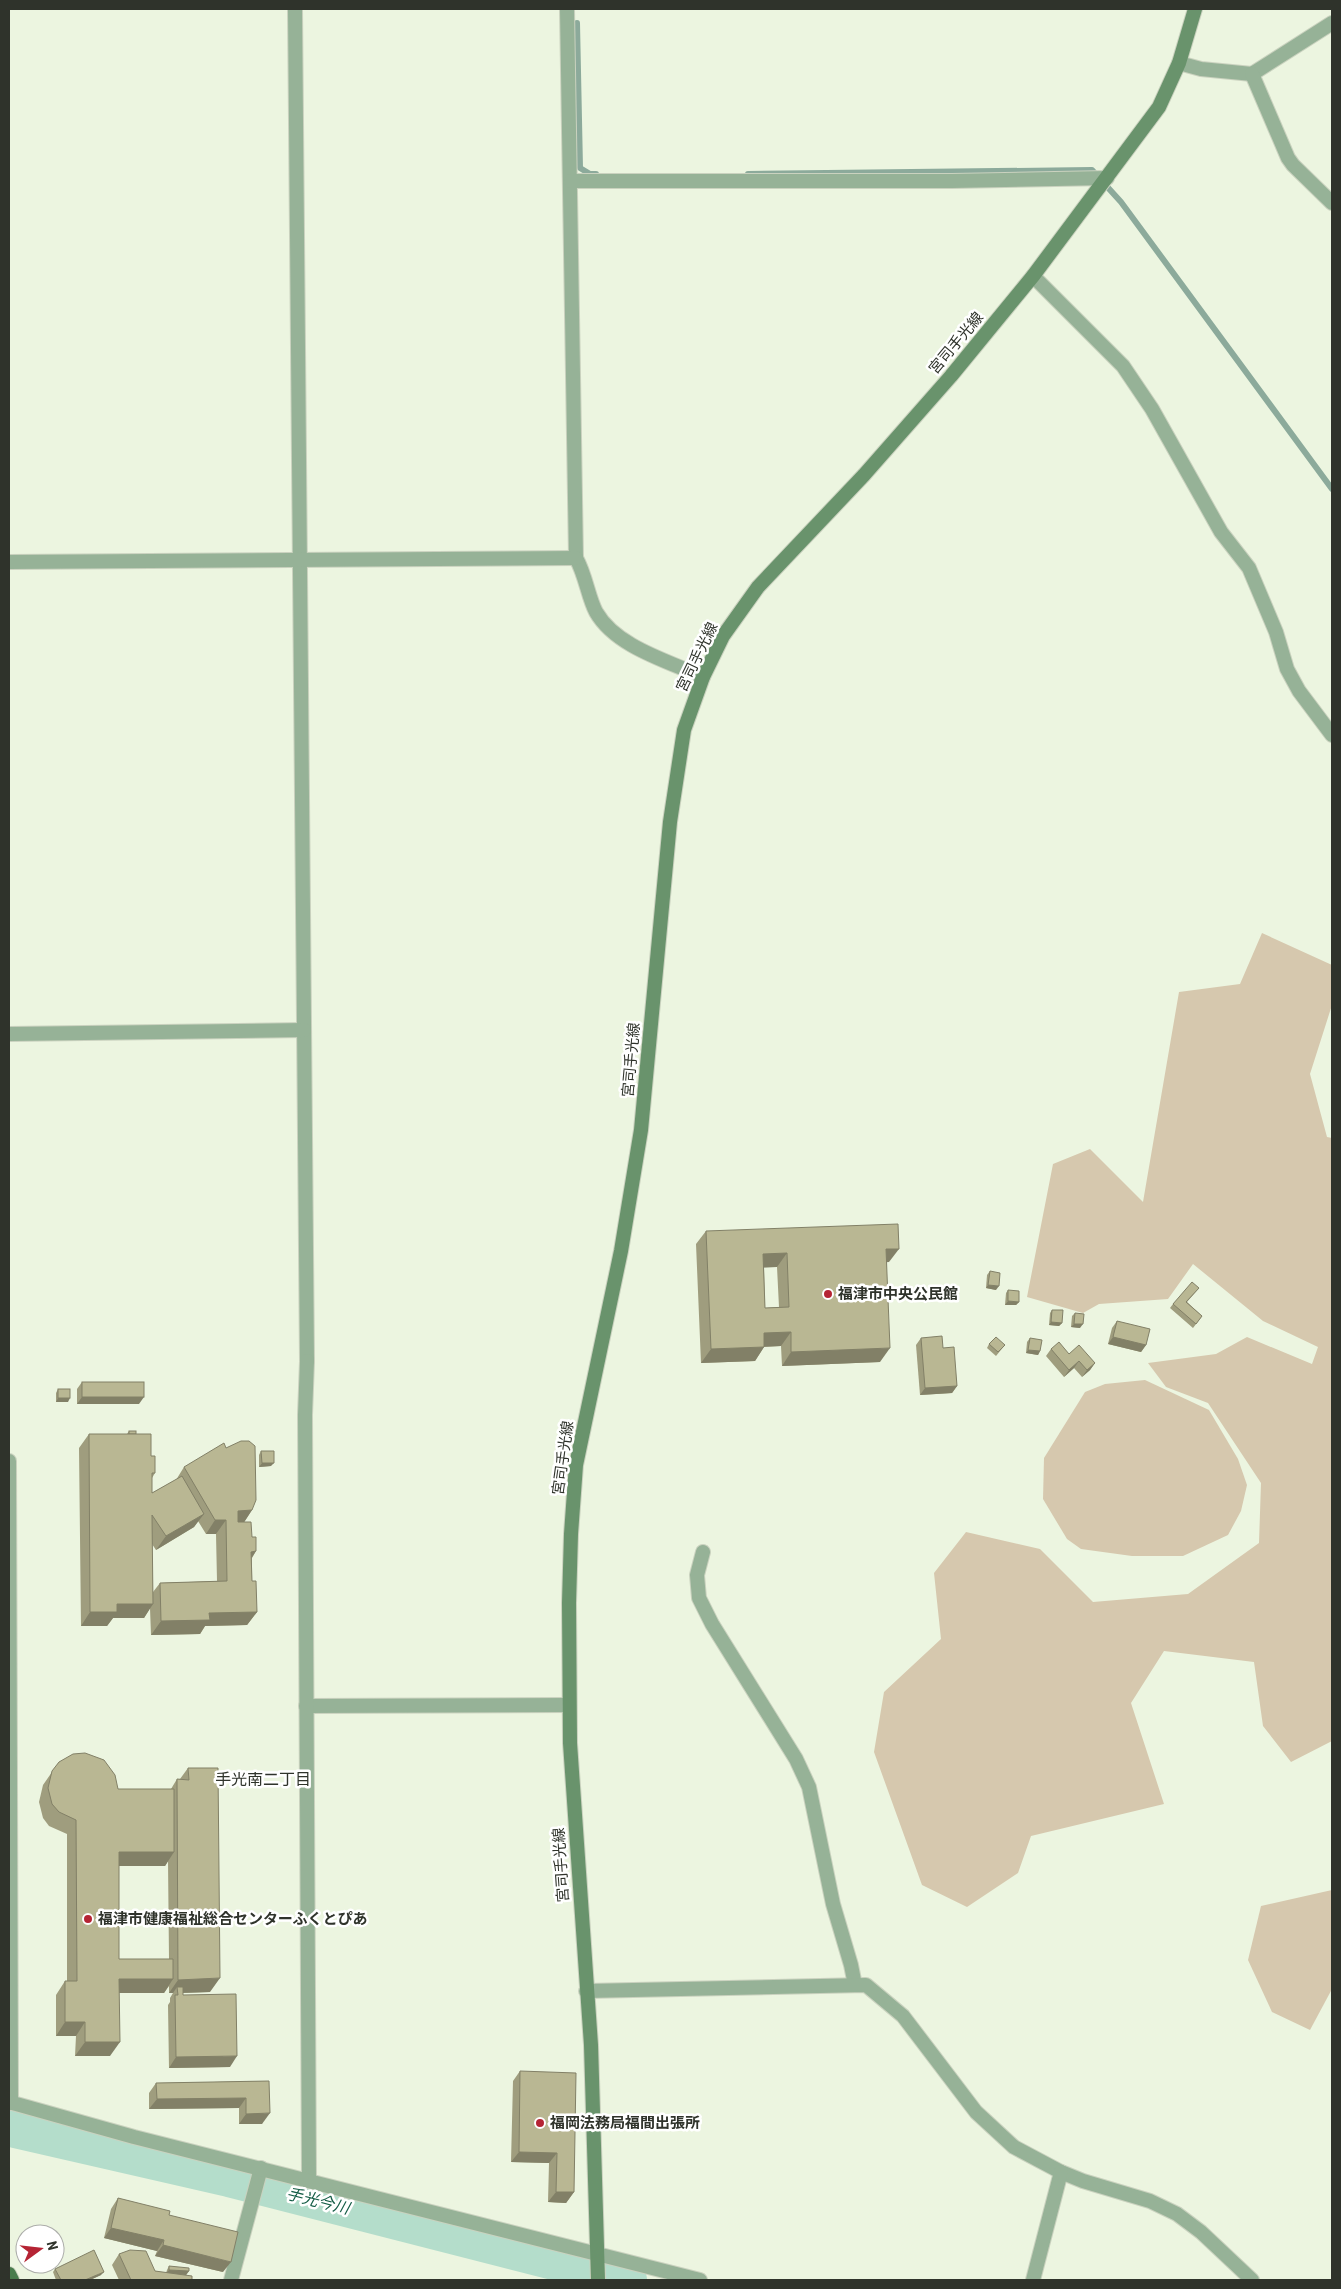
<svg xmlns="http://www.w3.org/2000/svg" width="1341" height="2289" viewBox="0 0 1341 2289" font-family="'Roboto Condensed','Noto Sans JP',sans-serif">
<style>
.green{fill:#d6c8ae}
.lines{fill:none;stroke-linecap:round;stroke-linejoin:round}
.stream{stroke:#8caa9b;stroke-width:6}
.river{stroke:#b4ddcb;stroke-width:38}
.minor-casing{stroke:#cad2bf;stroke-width:16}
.tertiary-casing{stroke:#cad2bf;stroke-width:16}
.secondary-casing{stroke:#cad2bf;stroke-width:16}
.primary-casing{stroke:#cad2bf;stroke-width:16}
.minor{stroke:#96b297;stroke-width:14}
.tertiary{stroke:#96b297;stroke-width:14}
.secondary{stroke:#69936c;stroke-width:14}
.primary{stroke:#487c4c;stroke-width:14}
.wall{fill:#9f9d7e;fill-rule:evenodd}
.shaded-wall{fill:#828067}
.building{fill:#b9b793;stroke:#828067;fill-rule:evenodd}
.poi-dot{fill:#b52434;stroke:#fff;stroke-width:2}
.labels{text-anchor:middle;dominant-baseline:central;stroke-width:5;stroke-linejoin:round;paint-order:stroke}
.street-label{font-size:15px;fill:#2f332b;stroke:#fff}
.poi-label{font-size:15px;font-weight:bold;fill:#2f332b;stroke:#fff;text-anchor:start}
.neighbourhood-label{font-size:16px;fill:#2f332b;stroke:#fff}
.water-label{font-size:16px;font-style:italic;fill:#135c45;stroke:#fff}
</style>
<rect width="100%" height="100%" fill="#ecf5e0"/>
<g class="green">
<polygon points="1262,933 1332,965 1332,1005 1310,1074 1327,1137 1332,1138 1332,1741 1291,1762 1263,1726 1254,1662 1164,1651 1131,1703 1164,1804 1031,1836 1018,1873 967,1907 922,1885 874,1752 884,1692 941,1639 934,1573 966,1532 1040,1549 1093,1602 1188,1594 1259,1543 1261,1483 1208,1403 1166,1387 1148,1363 1216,1354 1247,1337 1312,1364 1318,1347 1263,1321 1193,1264 1168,1299 1099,1304 1083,1313 1027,1297 1053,1164 1090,1149 1143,1202 1179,992 1240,984"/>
<polygon points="1145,1380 1209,1410 1238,1459 1247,1485 1241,1511 1228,1535 1183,1556 1132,1556 1081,1549 1067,1539 1043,1499 1044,1458 1085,1392 1105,1384"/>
<polygon points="1332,1890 1332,1989 1310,2030 1272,2012 1248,1960 1261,1906"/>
</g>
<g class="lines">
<g class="stream">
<polyline points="577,23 580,168 590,174 596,174"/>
<polyline points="748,174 1092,170 1121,202 1332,489"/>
</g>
<polyline class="river" points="9,2124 15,2129 229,2178 628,2280"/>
<defs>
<g id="minor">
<polyline points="295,9 307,1361"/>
<path d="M 567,9 L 576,558 C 586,576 588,597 596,612 C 616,647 668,661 703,677"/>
<polyline points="1179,63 1201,69 1252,74 1332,23"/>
<polyline points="1252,74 1288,158 1293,165 1332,203"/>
<polyline points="571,181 952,181 1107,178"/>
<polyline points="1033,276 1123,366 1152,409 1221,532 1249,568 1276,632 1287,669 1299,691 1332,735"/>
<polyline points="9,562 576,558"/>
<polyline points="9,1034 304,1030"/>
<polyline points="9,1461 11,2103"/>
<polyline points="703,1552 697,1575 699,1598 712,1624 796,1759 809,1787 833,1904 851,1965 855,1985"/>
<polyline points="306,1706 568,1705"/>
<polyline points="586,1991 866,1985 903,2016 976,2112 1014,2147 1061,2172 1083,2181 1150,2201 1177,2214 1201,2232 1252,2280"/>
<polyline points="231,2280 261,2168"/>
<polyline points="1033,2280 1061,2172"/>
</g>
<g id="tertiary">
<polyline points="307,1361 305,1415 309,2180"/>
<polyline points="9,2102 134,2137 700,2280"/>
</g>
<polyline id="secondary" points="598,2280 591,2045 570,1743 569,1603 571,1534 576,1465 621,1251 641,1130 670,822 684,730 703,677 723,636 758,587 864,475 951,376 1033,276 1159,107 1179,63 1195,9"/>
<polyline id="primary" points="9,2274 12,2280"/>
</defs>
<use href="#minor" class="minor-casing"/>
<use href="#tertiary" class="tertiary-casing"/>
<use href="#secondary" class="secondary-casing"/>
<use href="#primary" class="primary-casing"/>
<use href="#minor" class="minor"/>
<use href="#tertiary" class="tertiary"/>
<use href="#secondary" class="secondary"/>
<use href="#primary" class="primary"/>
</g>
<g class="wall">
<path d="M 706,1231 L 889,1262 L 887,1262 L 880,1362 L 782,1366 L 781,1346 L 764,1347 L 755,1361 L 701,1363 L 696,1244 ZM 764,1267 L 777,1267 L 779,1307 L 765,1308 Z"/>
<polygon points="990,1271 996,1290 986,1288 987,1275"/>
<polygon points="1199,1288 1187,1302 1202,1316 1193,1328 1170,1308 1173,1304"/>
<polygon points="1008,1290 1019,1302 1016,1305 1005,1305 1006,1293"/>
<polygon points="1052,1310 1062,1323 1059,1326 1049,1325 1050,1313"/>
<polygon points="1075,1313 1080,1328 1071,1327 1072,1316"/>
<polygon points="1117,1321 1146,1345 1141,1352 1108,1344 1112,1328"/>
<polygon points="921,1338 943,1348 957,1386 952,1393 920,1395 916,1345"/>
<polygon points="1030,1338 1040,1351 1038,1355 1026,1353 1027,1342"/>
<polygon points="989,1344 1005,1345 996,1356 987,1348"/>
<polygon points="1051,1349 1069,1354 1095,1363 1090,1370 1082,1377 1074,1368 1064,1377 1046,1356"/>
<polygon points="82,1382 139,1404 77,1404 77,1389"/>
<polygon points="58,1389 68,1402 56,1402 56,1393"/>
<path d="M 129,1431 L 136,1434 L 151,1456 L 155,1473 L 152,1478 L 152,1493 L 176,1480 L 184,1467 L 252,1510 L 244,1522 L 252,1537 L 256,1551 L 252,1558 L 252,1581 L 257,1612 L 247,1625 L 205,1626 L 200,1634 L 151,1635 L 150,1608 L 144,1618 L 113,1618 L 107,1626 L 81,1626 L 79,1448 L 89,1434 L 127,1434 ZM 198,1521 L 206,1534 L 216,1534 L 217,1581 L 160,1583 L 153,1592 L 152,1544 L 156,1550 L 194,1527 Z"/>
<polygon points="261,1451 271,1466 259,1467 259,1455"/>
<path d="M 59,1762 L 118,1789 L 171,1789 L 177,1779 L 180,1779 L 188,1768 L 210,1992 L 183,1993 L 183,1995 L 230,2067 L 169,2068 L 168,2005 L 170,2002 L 170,1998 L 173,1993 L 169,1993 L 169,1986 L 164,1993 L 119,1993 L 110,2056 L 75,2056 L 76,2036 L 56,2036 L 56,1995 L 65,1981 L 67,1981 L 67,1834 L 49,1826 L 43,1818 L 39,1802 L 43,1785 ZM 168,1861 L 169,1959 L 119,1959 L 119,1866 L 165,1866 Z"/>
<polygon points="520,2071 574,2192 566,2203 548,2202 549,2163 511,2162 513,2081"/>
<polygon points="269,2081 262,2124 239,2124 239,2108 149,2109 149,2093 156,2083"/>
<polygon points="118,2198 169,2215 223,2272 155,2256 157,2251 104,2238 111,2209"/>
<polygon points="119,2254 155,2271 166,2273 167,2270 169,2266 189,2271 186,2275 192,2280 119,2280 112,2265"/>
<polygon points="55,2269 101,2275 90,2280 56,2280 53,2272"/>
</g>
<g class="shaded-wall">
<polygon points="886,1249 899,1249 889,1262 877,1263"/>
<polygon points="787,1253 777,1267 753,1268 763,1254"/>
<polygon points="988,1285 999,1286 996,1290 986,1288"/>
<polygon points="1008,1301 1019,1302 1016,1305 1005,1305"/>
<polygon points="1051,1322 1062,1323 1059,1326 1049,1325"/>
<polygon points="1074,1324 1083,1324 1080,1328 1071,1327"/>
<polygon points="791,1332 781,1346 754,1347 764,1333"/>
<polygon points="1113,1337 1146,1345 1141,1352 1108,1344"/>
<polygon points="764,1347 755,1361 701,1363 711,1349"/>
<polygon points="890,1348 880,1362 782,1366 791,1352"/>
<polygon points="1028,1350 1040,1351 1038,1355 1026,1353"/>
<polygon points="1079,1361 1074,1368 1064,1377 1069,1370"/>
<polygon points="1095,1363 1090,1370 1082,1377 1087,1370"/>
<polygon points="957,1386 952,1393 920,1395 925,1388"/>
<polygon points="82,1397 144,1397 139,1404 77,1404"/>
<polygon points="58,1398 70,1398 68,1402 56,1402"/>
<polygon points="262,1463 274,1463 271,1466 259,1467"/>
<polygon points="252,1510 243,1524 228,1525 238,1511"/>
<polygon points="204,1514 194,1527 156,1550 166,1536"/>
<polygon points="215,1520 226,1520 216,1534 206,1534"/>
<polygon points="256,1551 247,1565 251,1552"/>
<polygon points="117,1604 153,1604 144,1618 113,1618 107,1626 81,1626 90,1612"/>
<polygon points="257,1612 247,1625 205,1626 200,1634 151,1635 161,1621 209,1613"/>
<polygon points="119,1852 174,1852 165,1866 109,1866"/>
<polygon points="220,1978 210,1992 178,1993 177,1987 173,1993 169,1993 178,1980"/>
<polygon points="119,1979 173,1979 164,1993 110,1993"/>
<polygon points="65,2022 85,2022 76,2036 56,2036"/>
<polygon points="85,2042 120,2042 110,2056 75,2056"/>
<polygon points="237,2056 230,2067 169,2068 176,2057"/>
<polygon points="246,2098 239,2108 149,2109 157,2099"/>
<polygon points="270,2113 262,2124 239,2124 246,2114"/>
<polygon points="519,2152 557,2153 549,2163 511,2162"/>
<polygon points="556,2192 574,2192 566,2203 548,2202"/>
<polygon points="111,2228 164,2240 157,2251 104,2238"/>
<polygon points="163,2245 231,2262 223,2272 155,2256"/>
<polygon points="169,2270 189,2271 186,2275 166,2273"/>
<polygon points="104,2272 101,2275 90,2280 85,2280"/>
</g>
<g class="building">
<path d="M 898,1224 L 899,1249 L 886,1249 L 890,1348 L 791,1352 L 791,1332 L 764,1333 L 764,1347 L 711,1349 L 706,1231 ZM 787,1253 L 789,1307 L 765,1308 L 763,1254 Z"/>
<polygon points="990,1271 1000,1273 999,1286 988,1285"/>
<polygon points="1192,1282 1199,1288 1186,1302 1202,1316 1196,1324 1173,1304"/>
<polygon points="1008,1290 1019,1291 1019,1302 1008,1301"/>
<polygon points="1052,1310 1063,1310 1062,1323 1051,1322"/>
<polygon points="1075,1313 1084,1314 1083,1324 1074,1324"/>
<polygon points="1117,1321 1150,1329 1146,1345 1113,1337"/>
<polygon points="942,1336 943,1348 954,1347 957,1386 925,1388 921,1338"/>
<polygon points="996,1337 1005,1345 998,1352 989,1344"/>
<polygon points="1030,1338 1042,1340 1040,1351 1028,1350"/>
<polygon points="1059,1342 1069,1354 1079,1345 1095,1363 1087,1370 1079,1361 1069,1370 1051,1349"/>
<rect x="82" y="1382" width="62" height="15"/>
<rect x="58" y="1389" width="12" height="9"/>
<rect x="129" y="1431" width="7" height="3"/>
<polygon points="89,1434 151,1434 151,1456 155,1456 155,1473 152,1473 152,1493 182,1476 204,1514 166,1536 152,1515 153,1604 117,1604 117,1612 90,1612"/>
<polygon points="241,1441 249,1441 255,1446 256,1500 252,1510 238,1511 238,1522 251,1522 252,1537 256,1537 256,1551 251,1552 252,1581 256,1581 257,1612 209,1613 210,1620 161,1621 160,1583 227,1581 226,1520 215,1520 184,1467 224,1443 226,1448"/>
<polygon points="261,1451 274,1451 274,1463 262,1463"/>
<polygon points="85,1753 104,1760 115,1775 118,1789 174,1789 174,1852 119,1852 119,1959 173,1959 173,1979 119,1979 120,2042 85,2042 85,2022 65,2022 65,1981 77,1981 76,1820 59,1812 52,1804 48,1788 52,1771 59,1762 73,1754"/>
<polygon points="188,1768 218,1768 220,1978 178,1980 177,1779 189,1780"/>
<polygon points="177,1987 183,1987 183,1995 236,1994 237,2056 176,2057 175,1995 178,1995"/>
<polygon points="520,2071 576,2073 574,2192 556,2192 557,2153 519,2152"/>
<polygon points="269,2081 270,2113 246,2114 246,2098 157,2099 156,2083"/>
<polygon points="118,2198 170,2211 169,2215 238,2232 231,2262 163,2245 164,2240 111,2228"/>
<polygon points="94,2250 104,2272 85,2280 61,2280 55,2269"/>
<polygon points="130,2250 146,2251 155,2271 192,2276 192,2280 131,2280 119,2254"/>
<polygon points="169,2266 189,2268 189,2271 169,2270"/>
</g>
<g class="poi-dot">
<circle cx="828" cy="1294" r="5"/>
<circle cx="88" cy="1919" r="5"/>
<circle cx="540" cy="2123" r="5"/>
</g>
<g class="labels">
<g class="street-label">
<text transform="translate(956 343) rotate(-50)">宮司手光線</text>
<text transform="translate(697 657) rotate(-64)">宮司手光線</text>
<text transform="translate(631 1060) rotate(-85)">宮司手光線</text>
<text transform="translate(563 1458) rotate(-82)">宮司手光線</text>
<text transform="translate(561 1865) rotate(-94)">宮司手光線</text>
</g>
<g class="poi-label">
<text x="838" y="1294">福津市中央公民館</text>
<text x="98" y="1919">福津市健康福祉総合センターふくとぴあ</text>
<text x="550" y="2123">福岡法務局福間出張所</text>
</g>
<g class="neighbourhood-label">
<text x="263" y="1779">手光南二丁目</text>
</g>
<g class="water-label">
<text transform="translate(318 2201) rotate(14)">手光今川</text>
</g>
</g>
<rect width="1341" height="2289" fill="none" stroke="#2f332b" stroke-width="20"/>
<g transform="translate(40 2249) rotate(75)"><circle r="24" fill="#ffffff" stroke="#acadaa"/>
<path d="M0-4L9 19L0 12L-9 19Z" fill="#b52434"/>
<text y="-8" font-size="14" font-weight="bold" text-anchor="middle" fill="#2f332b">N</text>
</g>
</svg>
